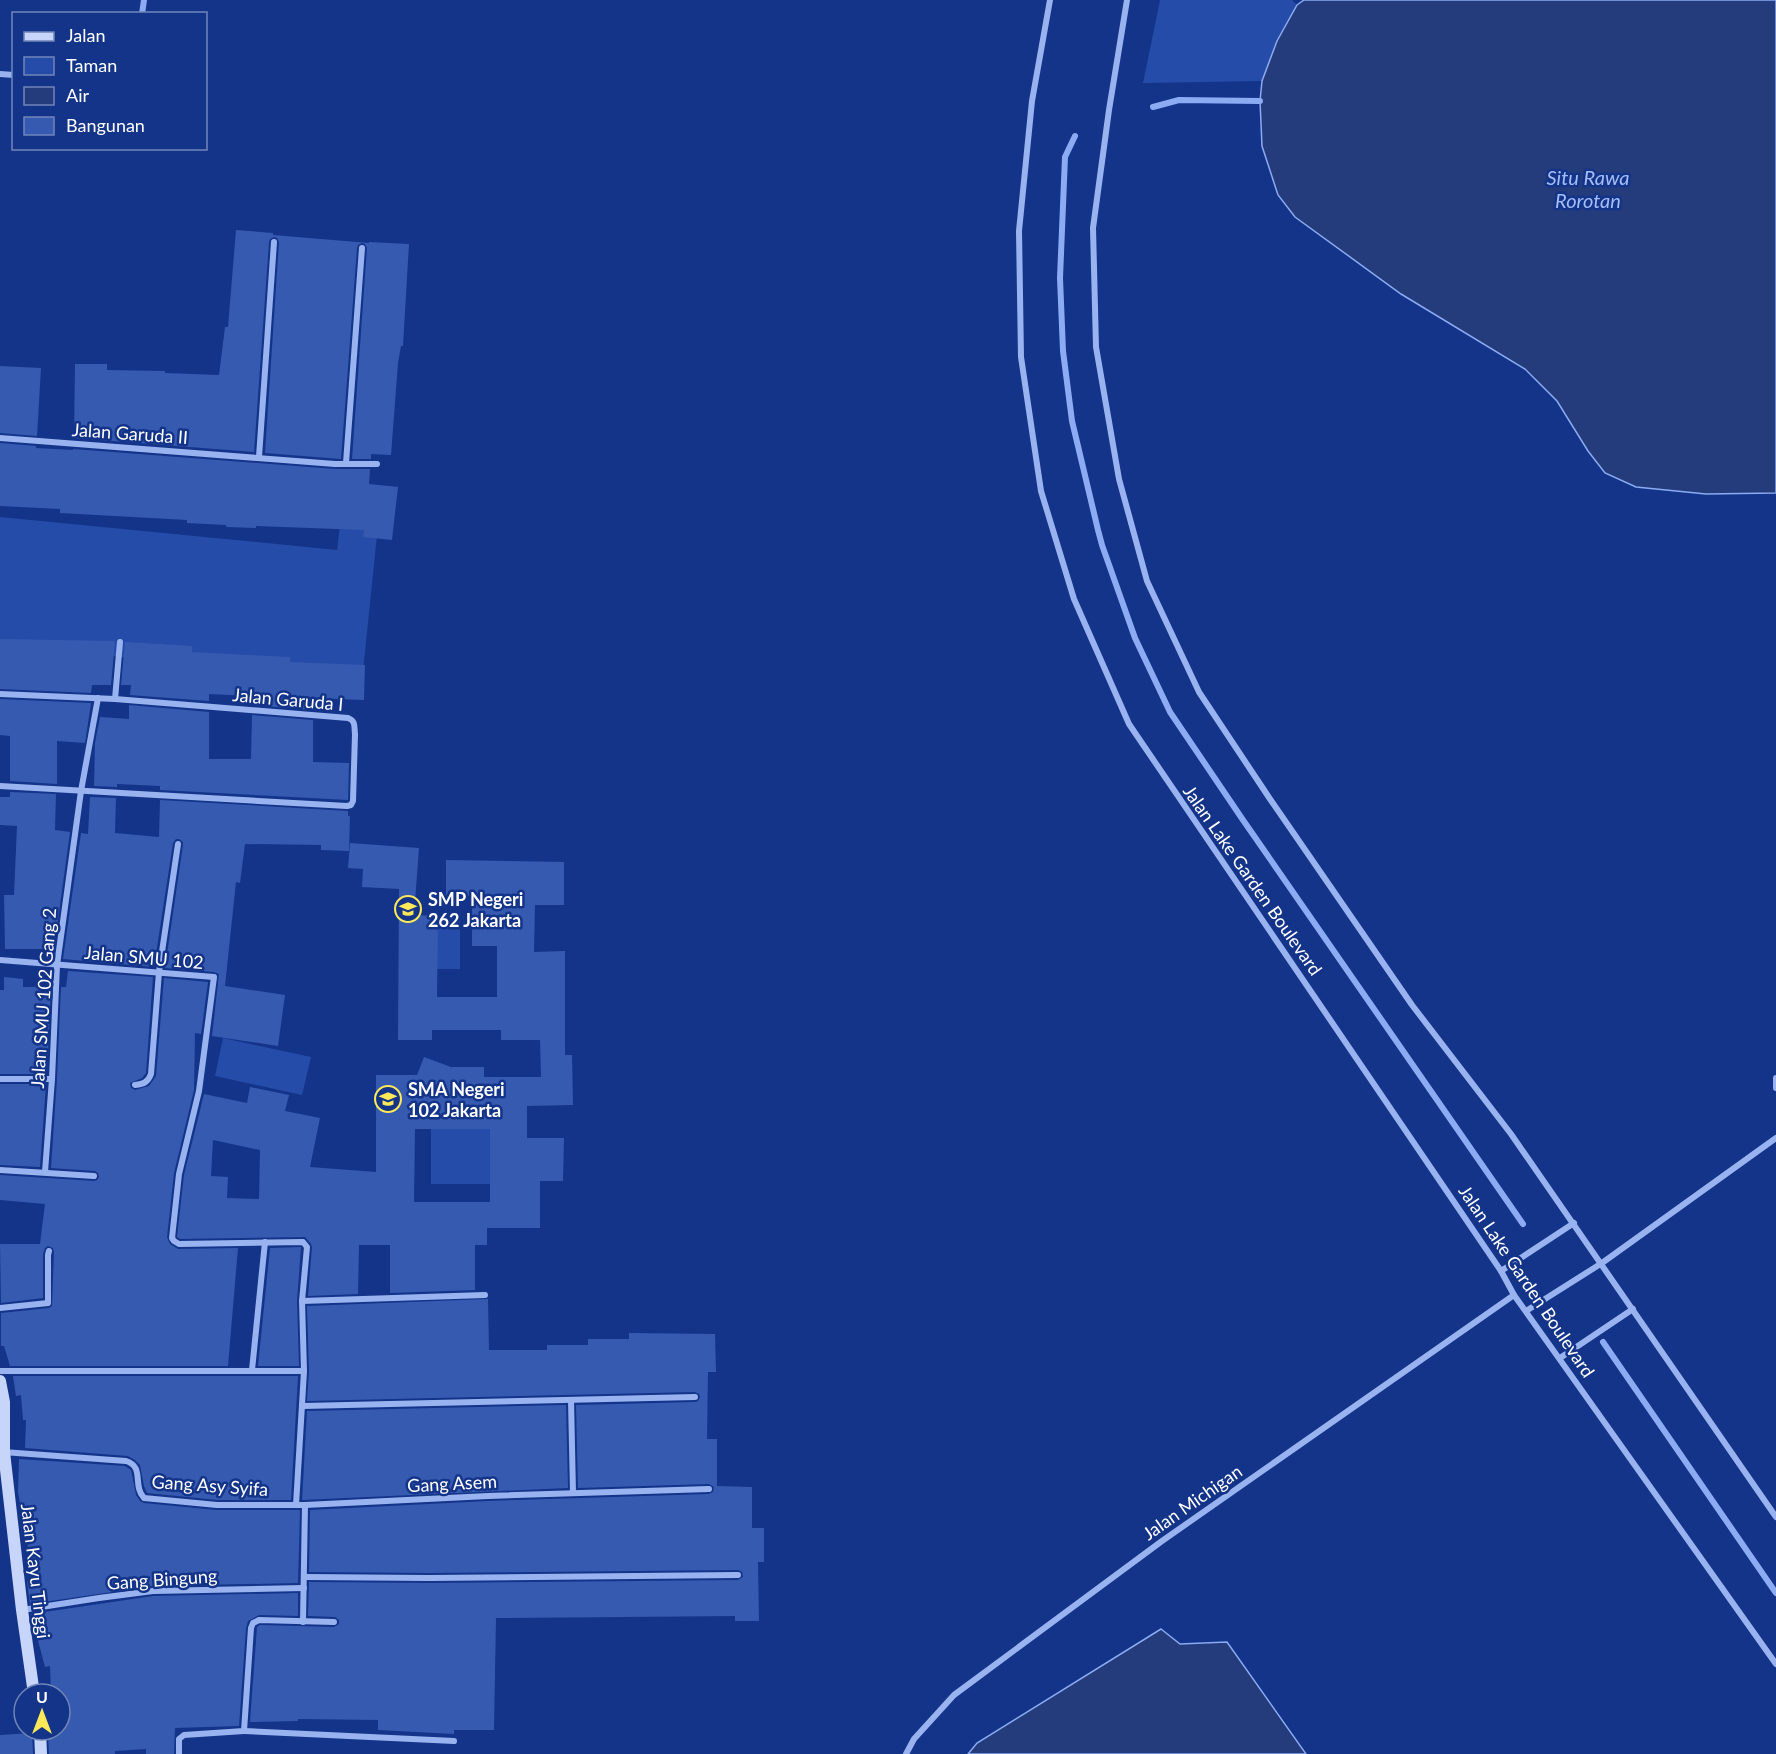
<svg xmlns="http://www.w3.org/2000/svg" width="1776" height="1754" viewBox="0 0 1776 1754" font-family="Lato,sans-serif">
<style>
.green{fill:#254ca8}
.water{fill:#243c7c;stroke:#8babf3;stroke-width:1.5}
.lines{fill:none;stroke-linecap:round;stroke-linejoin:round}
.stream{stroke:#8babf3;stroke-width:6}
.building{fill:#375ab1;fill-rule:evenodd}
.street{stroke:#99b3f0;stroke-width:6}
.secondary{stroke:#c7d5fb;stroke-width:12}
.labels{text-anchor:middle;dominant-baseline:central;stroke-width:5;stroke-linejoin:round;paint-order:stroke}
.street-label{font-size:18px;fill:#fff;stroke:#133489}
.poi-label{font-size:18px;font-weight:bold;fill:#fff;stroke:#133489;text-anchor:start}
.water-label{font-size:20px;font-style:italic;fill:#a5bdf7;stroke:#133489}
</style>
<rect width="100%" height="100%" fill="#133489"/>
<g class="green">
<polygon points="1160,0 1292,0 1297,5 1277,41 1262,81 1143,83"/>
<polygon points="345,483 382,487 362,681 0,645 0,517 337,550"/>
<rect x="433" y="920" width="27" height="49"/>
<polygon points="223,1038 311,1057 302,1095 215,1076"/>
<polygon points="431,1122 495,1123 495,1184 431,1184"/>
</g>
<g class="water">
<polygon points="1304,0 1776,0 1776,493 1706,494 1636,487 1605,473 1588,451 1557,401 1525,369 1401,294 1295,217 1278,195 1262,146 1260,101 1262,81 1277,41 1297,5"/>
<polygon points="1161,1629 1180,1644 1227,1642 1306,1754 968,1754 977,1743"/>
</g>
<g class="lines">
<g class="stream">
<polyline points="142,14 144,0"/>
<polyline points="1153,107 1179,100 1260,101"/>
<polyline points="1075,136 1065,157 1060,278 1063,351 1072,421 1098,530 1102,545 1135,638 1170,712 1243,820 1523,1224"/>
<polyline points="1603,1342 1776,1593"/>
</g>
</g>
<g class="building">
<polygon points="236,230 273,233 273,235 369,243 369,242 409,244 403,346 401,346 398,363 391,455 371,454 371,459 352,459 367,248 365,244 362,243 358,245 357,248 341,459 265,453 279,242 277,238 274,237 270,239 269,242 254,452 74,438 75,364 107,364 107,370 165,371 165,373 219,375 225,327 228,327"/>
<polygon points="0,366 41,368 37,436 0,433"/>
<polygon points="0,443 36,446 36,448 73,450 73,449 335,469 370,469 369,484 398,487 392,540 363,537 364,530 256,526 256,528 226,527 226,525 187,523 187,520 60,513 60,509 0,506"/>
<polygon points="0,639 115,641 111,685 92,685 91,693 0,689"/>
<polygon points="125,642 192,646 192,652 290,657 290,662 365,665 364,700 313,698 313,710 252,705 252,696 209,694 209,701 130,695 131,685 121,685"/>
<polygon points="0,699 91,703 85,743 57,741 57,784 10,781 10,736 0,735"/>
<polygon points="129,705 209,712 209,759 251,759 252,715 313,720 313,762 349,763 348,800 160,790 160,786 117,784 117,787 94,786 95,743 100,717 129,719"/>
<polygon points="10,792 56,794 55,830 70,832 54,949 5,949 4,895 14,895 17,826 0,825 0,797 10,797"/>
<polygon points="90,797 116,798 115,833 159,837 160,800 348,811 348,816 350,816 349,851 321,850 321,845 245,844 240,883 236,882 225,986 285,995 278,1046 212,1036 219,974 214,972 165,968 183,845 183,842 179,839 176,839 173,843 154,967 63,959 81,833 88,834"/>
<path d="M 350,843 L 419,848 L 414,915 L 438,916 L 437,997 L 497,997 L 497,946 L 472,946 L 472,896 L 446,896 L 446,860 L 564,862 L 564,905 L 535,905 L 534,952 L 565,951 L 565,1055 L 572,1055 L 573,1105 L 527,1106 L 527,1138 L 564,1138 L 563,1181 L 540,1181 L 540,1228 L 487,1228 L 487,1245 L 475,1245 L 475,1290 L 390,1293 L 390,1245 L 359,1245 L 358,1294 L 308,1296 L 312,1247 L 311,1244 L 305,1237 L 180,1239 L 177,1237 L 184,1175 L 204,1094 L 247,1103 L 250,1087 L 289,1095 L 285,1111 L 320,1118 L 310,1167 L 376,1172 L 376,1075 L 417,1075 L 424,1057 L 451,1067 L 484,1067 L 484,1077 L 541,1077 L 540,1040 L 501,1040 L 501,1030 L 432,1030 L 432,1040 L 398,1040 L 399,889 L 362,887 L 363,869 L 348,868 ZM 415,1129 L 490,1129 L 490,1202 L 414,1202 ZM 213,1140 L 260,1150 L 259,1199 L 227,1198 L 228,1177 L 211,1176 Z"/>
<polygon points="68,971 153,977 146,1073 142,1078 130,1083 131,1088 135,1090 149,1086 156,1076 164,978 208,982 201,1034 195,1033 194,1090 174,1173 167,1237 170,1244 178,1249 238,1248 228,1366 10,1366 4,1346 1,1346 1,1313 49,1308 52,1306 54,1252 53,1248 48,1246 45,1248 43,1254 43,1298 1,1303 0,1244 40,1244 45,1204 0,1200 0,1175 94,1181 97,1180 99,1177 98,1173 95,1171 51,1168 57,1079 61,987 66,987"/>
<polygon points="4,977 23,979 23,987 51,987 47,1074 0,1074 0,990 4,990"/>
<polygon points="0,1084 46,1084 40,1167 0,1165"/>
<polygon points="301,1247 297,1301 299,1366 258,1366 270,1248"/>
<polygon points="488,1299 489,1350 547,1350 547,1345 588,1345 588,1339 629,1339 629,1333 715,1334 716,1372 708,1372 707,1439 717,1439 717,1486 752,1487 752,1528 764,1528 764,1562 758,1562 759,1621 735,1621 735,1616 496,1618 494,1730 454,1730 454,1734 378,1730 378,1720 298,1719 298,1721 250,1722 257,1627 260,1625 334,1627 339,1624 339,1620 335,1617 308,1616 309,1582 429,1583 738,1580 743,1577 742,1572 738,1570 429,1573 309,1572 310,1510 488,1501 709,1494 713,1492 714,1487 709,1484 578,1488 576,1405 695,1402 698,1401 700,1397 699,1394 695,1392 307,1401 309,1371 307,1306"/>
<polygon points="13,1376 298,1376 291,1500 217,1500 147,1493 144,1486 140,1465 135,1460 128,1456 25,1448 26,1420 23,1420 21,1395 16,1396"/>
<polygon points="566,1405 568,1488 302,1500 307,1411"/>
<polygon points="19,1459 125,1466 131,1470 136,1495 140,1501 144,1503 216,1510 300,1510 298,1583 153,1586 30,1604 27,1581 34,1580 18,1492"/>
<polygon points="298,1593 298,1616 259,1615 248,1621 246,1628 239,1726 175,1728 174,1754 146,1754 146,1749 115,1751 115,1754 49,1754 48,1733 52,1732 52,1730 60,1730 60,1694 51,1694 50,1666 45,1667 31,1614 153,1596"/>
<polygon points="32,1733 33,1754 0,1754 0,1735"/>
</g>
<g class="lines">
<g class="street">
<polyline points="1050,0 1032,101 1019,231 1021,357 1041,491 1074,599 1129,724 1501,1271 1514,1295 1776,1664"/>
<polyline points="1127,0 1109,110 1093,228 1096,347 1119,479 1147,581 1199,692 1270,799 1412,1005 1511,1134 1776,1517"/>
<polyline points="0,74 14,75"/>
<polyline points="0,438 335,464 377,464"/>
<polyline points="259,457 274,242"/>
<polyline points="346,463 362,248"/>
<path d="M 0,694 L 115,699 L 348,718 C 356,721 354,726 355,734 L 353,801 L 351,805 L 347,806 L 0,786"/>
<polyline points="115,699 120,642"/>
<polyline points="0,960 214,977 199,1091 179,1174 172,1238 174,1241 179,1244 303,1242 307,1247 302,1301 304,1371 296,1505"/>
<polyline points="1776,1078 1776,1088"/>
<polyline points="0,1079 52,1079"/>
<path d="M 135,1085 C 144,1084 148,1082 151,1074 L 159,972 L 178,844"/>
<polyline points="0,1170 94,1176"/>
<polyline points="45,1172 52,1079 57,965 81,791 98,698"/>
<polyline points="1501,1271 1574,1223"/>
<polyline points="302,1301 485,1295"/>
<polyline points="0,1308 48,1303 48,1255 49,1251"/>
<polyline points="1526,1311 1602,1263 1776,1138"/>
<polyline points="1560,1358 1633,1309"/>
<polyline points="252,1370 265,1242"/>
<polyline points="0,1371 304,1371"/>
<polyline points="571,1400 573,1493"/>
<polyline points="303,1406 695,1397"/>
<path d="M 3,1452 L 126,1461 C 145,1467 132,1485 144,1498 L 217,1505 L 305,1505 L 488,1496 L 709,1489"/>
<polyline points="305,1577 429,1578 738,1575"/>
<polyline points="22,1610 99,1598 153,1591 304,1588"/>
<polyline points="303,1622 305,1505"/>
<polyline points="244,1731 454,1741"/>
<polyline points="179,1754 179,1739 184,1735 244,1731 251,1628 253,1623 259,1620 334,1622"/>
<polyline points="906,1754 914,1739 954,1695 1162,1541 1514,1295"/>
</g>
<g class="secondary">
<polyline points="0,1381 4,1402 4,1452 22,1610 34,1694"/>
<polyline points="40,1730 41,1754"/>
</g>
</g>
<defs>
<symbol id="school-ring" viewBox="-11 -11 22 22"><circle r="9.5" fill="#133489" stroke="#ffe958" stroke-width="1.5"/><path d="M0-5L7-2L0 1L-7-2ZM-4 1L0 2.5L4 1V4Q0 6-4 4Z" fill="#ffe958"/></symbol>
</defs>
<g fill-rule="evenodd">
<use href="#school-ring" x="393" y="894" width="30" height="30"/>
<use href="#school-ring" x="373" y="1084" width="30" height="30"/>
</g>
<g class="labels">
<g class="street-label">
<text transform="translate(130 433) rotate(4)">Jalan Garuda II</text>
<text transform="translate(288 699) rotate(5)">Jalan Garuda I</text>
<text transform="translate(1253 880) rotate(55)">Jalan Lake Garden Boulevard</text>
<text transform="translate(144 957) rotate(5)">Jalan SMU 102</text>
<text transform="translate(43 998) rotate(-86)">Jalan SMU 102 Gang 2</text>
<text transform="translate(1527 1281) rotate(56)">Jalan Lake Garden Boulevard</text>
<text transform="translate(452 1483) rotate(-3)">Gang Asem</text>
<text transform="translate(210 1485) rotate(4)">Gang Asy Syifa</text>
<text transform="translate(1192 1502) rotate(-35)">Jalan Michigan</text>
<text transform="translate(36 1571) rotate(83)">Jalan Kayu Tinggi</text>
<text transform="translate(162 1579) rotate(-4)">Gang Bingung</text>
</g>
<g class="poi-label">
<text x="428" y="899">SMP Negeri<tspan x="428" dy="21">262 Jakarta</tspan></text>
<text x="408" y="1089">SMA Negeri<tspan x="408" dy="21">102 Jakarta</tspan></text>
</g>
<g class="water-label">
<text x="1588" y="177">Situ Rawa<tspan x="1588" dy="23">Rorotan</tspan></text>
</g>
</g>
<rect x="12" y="12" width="195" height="138" fill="#133489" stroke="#7185b8" stroke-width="1.5"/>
<rect x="24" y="32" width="30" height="9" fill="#c7d5fb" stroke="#7185b8" stroke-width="1.5"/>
<text x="66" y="42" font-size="18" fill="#ffffff">Jalan</text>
<rect x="24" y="57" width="30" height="18" fill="#254ca8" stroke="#7185b8" stroke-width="1.5"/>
<text x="66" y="72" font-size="18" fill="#ffffff">Taman</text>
<rect x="24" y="87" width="30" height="18" fill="#243c7c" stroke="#7185b8" stroke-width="1.5"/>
<text x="66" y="102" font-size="18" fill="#ffffff">Air</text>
<rect x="24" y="117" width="30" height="18" fill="#375ab1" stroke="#7185b8" stroke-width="1.5"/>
<text x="66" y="132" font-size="18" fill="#ffffff">Bangunan</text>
<g transform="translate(42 1712)"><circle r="28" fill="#133489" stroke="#7185b8" stroke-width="1.5"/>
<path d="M0-4.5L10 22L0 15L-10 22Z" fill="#ffe958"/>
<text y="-9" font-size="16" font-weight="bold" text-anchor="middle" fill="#ffffff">U</text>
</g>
</svg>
